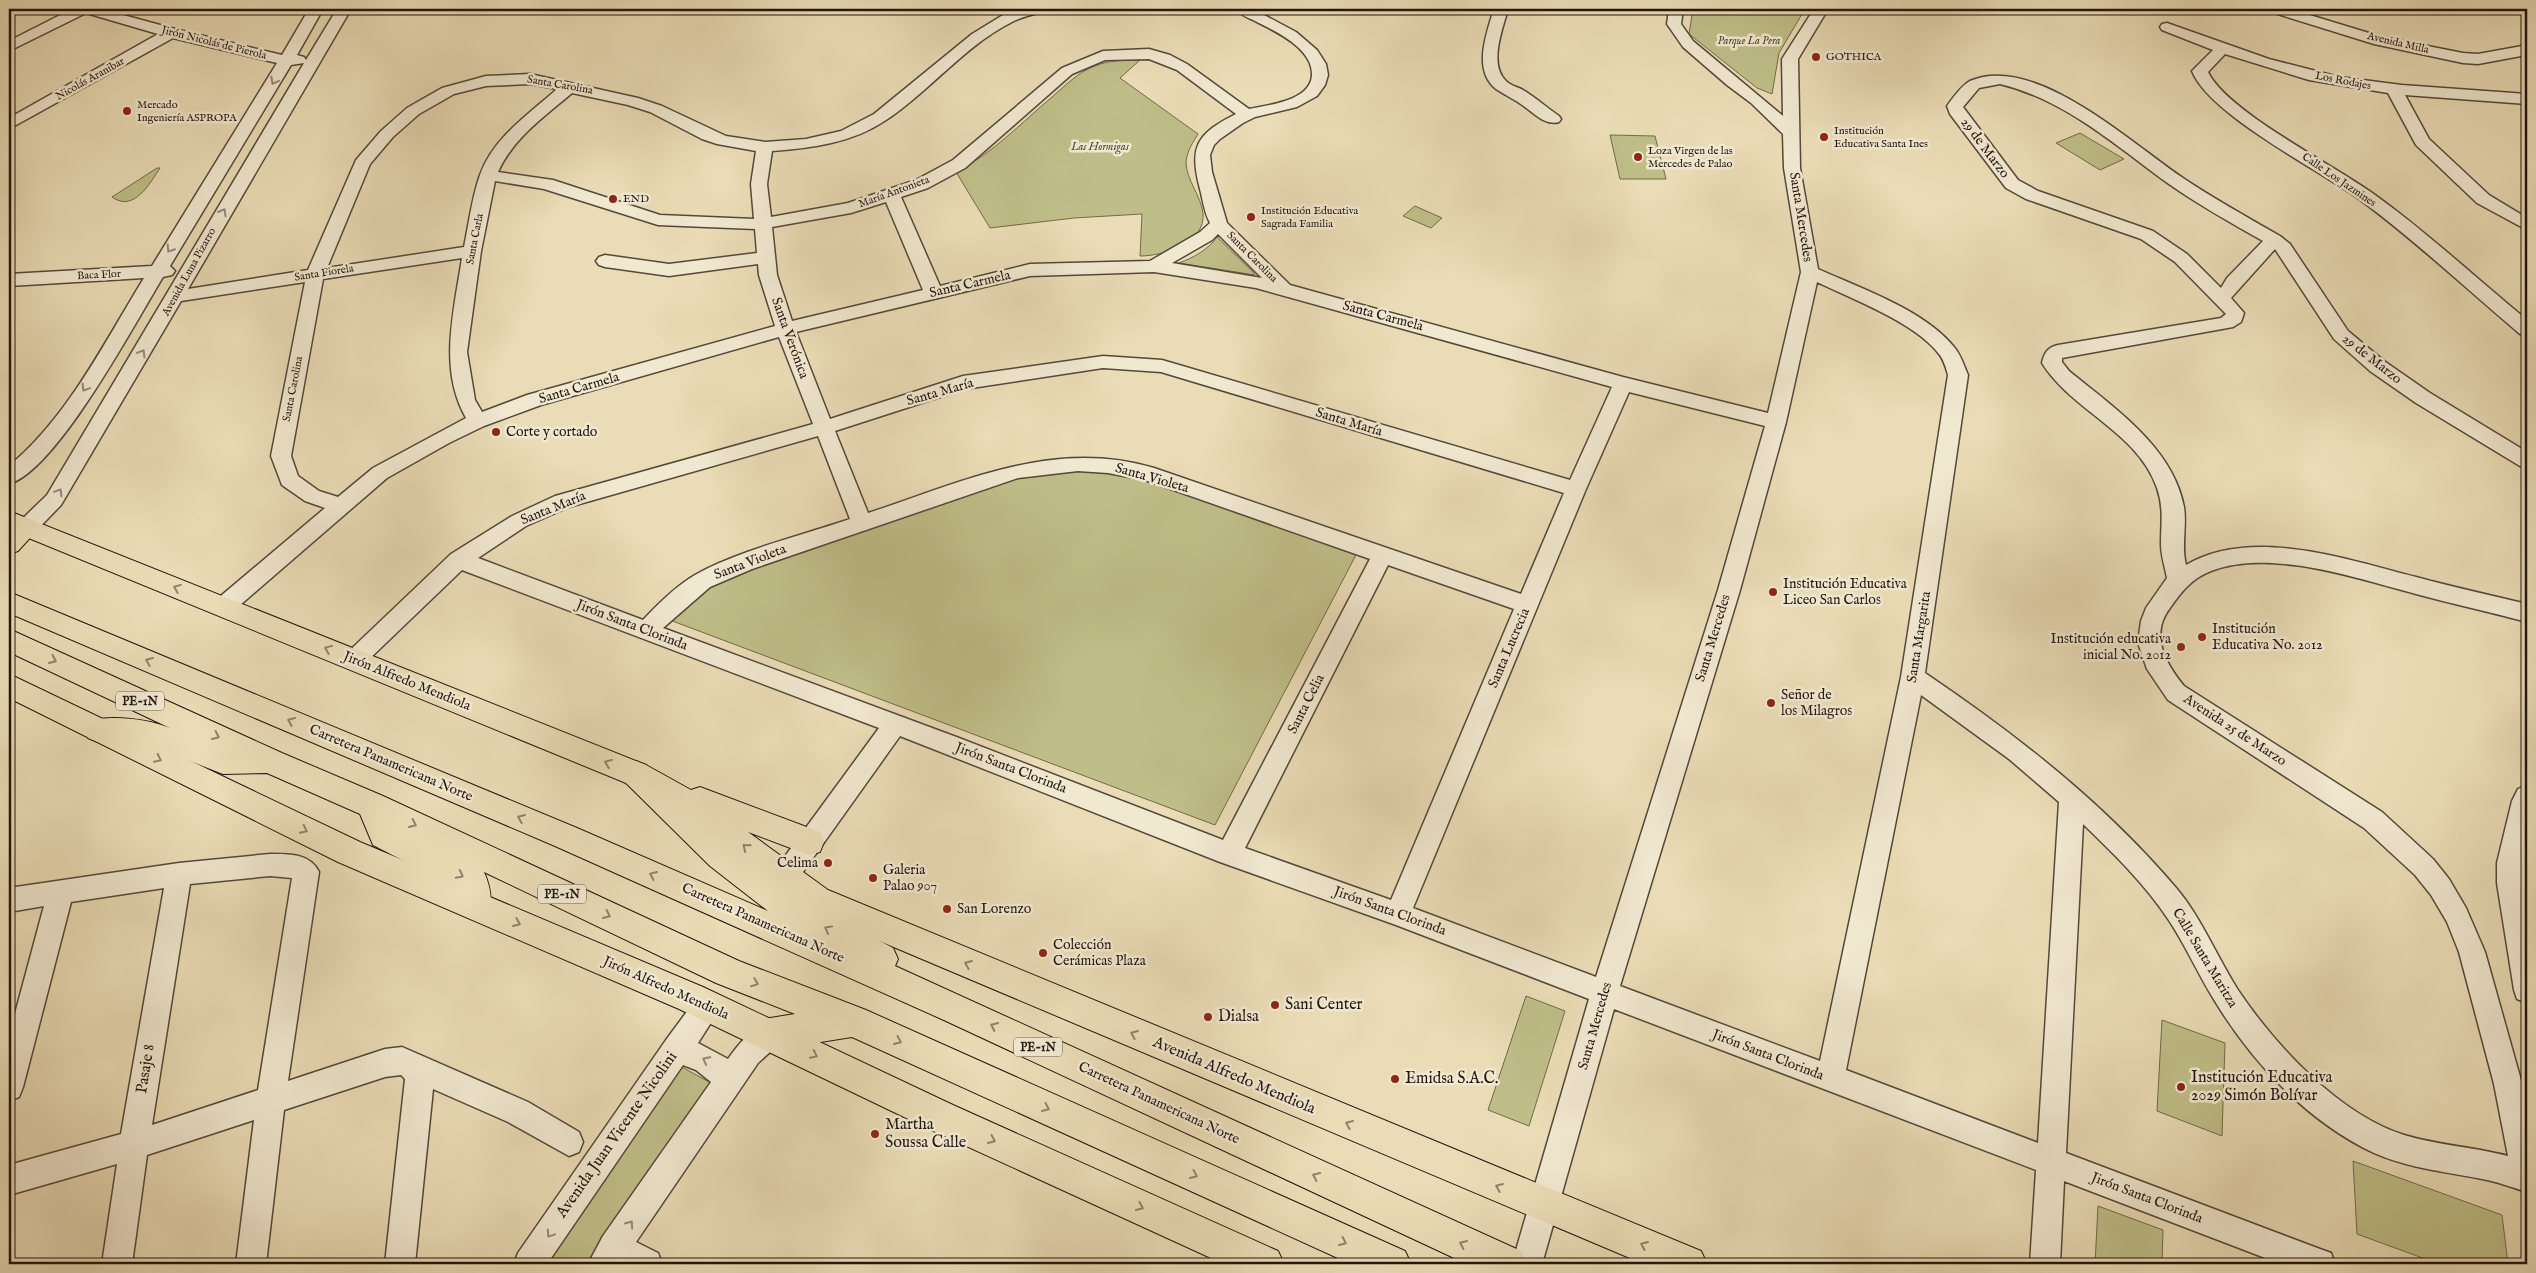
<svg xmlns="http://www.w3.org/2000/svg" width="2536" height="1273" viewBox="0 0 2536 1273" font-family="'IM FELL English',serif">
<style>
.green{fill:#bfbe88;stroke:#706a4c}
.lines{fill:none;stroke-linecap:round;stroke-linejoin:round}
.minor-casing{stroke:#54483a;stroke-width:3}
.major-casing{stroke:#221611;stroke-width:2}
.highway-casing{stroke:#221611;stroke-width:2}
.minor{fill:#f1e8d0;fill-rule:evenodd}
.major{fill:#eadcb6;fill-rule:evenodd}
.highway{fill:#eadcb6;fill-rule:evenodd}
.oneway{stroke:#948a7a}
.oneway2{stroke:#90836c}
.poi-dot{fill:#8f2418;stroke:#f1e8d0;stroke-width:2}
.labels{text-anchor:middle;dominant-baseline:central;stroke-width:5;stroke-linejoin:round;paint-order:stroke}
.far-park-label{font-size:11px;font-style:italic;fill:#514835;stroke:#f1e8d0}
.far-street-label{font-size:11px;fill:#221611;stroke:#f1e8d0}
.far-poi-label{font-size:11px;fill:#221611;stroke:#f1e8d0;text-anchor:start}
.shield{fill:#f1e8d0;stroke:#60554a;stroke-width:1}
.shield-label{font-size:12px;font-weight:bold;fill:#221611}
.street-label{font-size:14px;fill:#221611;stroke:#f1e8d0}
.poi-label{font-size:14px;fill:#221611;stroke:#f1e8d0;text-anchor:start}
.near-poi-label{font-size:16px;fill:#221611;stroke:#f1e8d0;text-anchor:start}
.near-street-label{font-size:16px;fill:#221611;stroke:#f1e8d0}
</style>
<rect width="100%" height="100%" fill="#eadcb6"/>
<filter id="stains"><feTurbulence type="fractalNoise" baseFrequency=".004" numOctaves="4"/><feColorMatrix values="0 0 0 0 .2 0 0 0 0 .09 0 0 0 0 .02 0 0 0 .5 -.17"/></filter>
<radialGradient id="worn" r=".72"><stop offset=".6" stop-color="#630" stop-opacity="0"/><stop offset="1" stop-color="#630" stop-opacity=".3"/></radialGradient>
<g class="green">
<polygon points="1693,9 1805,9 1779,53 1772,94 1757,88 1689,34"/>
<path d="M 1140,60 L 1120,78 L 1198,134 C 1193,142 1187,151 1186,162 C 1186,179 1201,196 1203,213 C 1206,244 1162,256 1140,256 L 1142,214 L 1074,218 L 990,228 L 956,172 C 992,154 1021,123 1052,97 C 1065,86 1078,72 1095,66 C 1109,60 1125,60 1140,60 Z"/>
<polygon points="2080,133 2124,159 2100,170 2056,143"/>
<polygon points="1610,135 1655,136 1666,179 1620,179"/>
<path d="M 157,168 L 160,168 C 150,183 134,213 112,197 Z"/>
<polygon points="1415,206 1442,218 1431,228 1403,216"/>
<path d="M 1217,237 L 1253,272 L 1255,275 L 1179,263 C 1193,258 1209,249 1217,237 Z"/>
<polygon points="1100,469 1142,478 1357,553 1215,825 667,619 708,584 1019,475"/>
<polygon points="1526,996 1565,1011 1529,1126 1488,1110"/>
<polygon points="2162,1020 2225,1043 2222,1136 2157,1111"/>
<polygon points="680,1066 711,1083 590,1264 546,1264"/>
<polygon points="2353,1161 2502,1215 2508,1264 2439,1264 2357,1234"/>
<polygon points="2098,1206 2163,1230 2162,1264 2095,1264"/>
</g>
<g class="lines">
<defs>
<g id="minor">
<path d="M 72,9 L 101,9 L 175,29 L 282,55 L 309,9 L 323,9 L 297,55 L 304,57 L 306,60 L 337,9 L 351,9 L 188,289 L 308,270 L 356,160 L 381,131 L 407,108 L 442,88 L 486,76 L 530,74 L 638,98 L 662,106 L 726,136 L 765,142 L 806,139 L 841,131 L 874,114 L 972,34 L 1003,15 L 1022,9 L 1043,9 L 1041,12 C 1032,15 1021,17 1012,22 C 964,46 930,91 886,120 C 852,143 812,148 772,151 L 767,184 L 771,217 L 848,203 L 916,180 L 953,160 L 1062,68 L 1103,51 L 1149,49 L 1170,55 L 1187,64 L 1249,109 C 1268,105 1312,101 1312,74 C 1312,48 1275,31 1255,21 C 1249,18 1240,15 1236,9 L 1253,9 L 1296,32 L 1317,50 L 1326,64 L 1328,75 L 1325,85 L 1317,96 L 1297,107 L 1255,117 L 1243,123 L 1220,139 L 1214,145 L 1210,155 L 1212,172 L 1227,223 L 1290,285 L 1623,377 L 1768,413 L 1801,272 L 1784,168 L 1783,134 L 1751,103 L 1727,85 L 1683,47 L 1667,24 L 1669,9 L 1683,9 L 1681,24 L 1693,41 L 1783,116 L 1782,59 L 1814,9 L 1828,9 L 1798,59 L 1800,168 L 1818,269 C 1862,289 1924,310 1954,347 C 1961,355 1964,366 1968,375 L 1925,673 C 2018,736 2105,804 2177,889 C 2202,919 2217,957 2238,990 C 2275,1045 2338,1114 2404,1135 C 2437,1145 2473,1147 2508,1156 L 2494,1084 L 2459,952 L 2447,922 L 2431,895 L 2415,875 L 2364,828 L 2168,700 L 2147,669 L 2138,643 L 2141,621 L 2146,608 L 2167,578 C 2165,567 2161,556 2161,544 C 2161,524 2164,508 2157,488 C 2138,432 2072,411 2042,363 C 2044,353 2048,347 2058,345 L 2221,318 L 2226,314 L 2175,262 L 2141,239 L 2026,199 L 2006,188 L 1950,114 L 1947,106 C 1952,99 1962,85 1970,81 C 2035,53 2132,144 2183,178 C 2214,199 2247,217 2280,236 L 2290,244 L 2348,331 L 2384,361 L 2430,393 L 2527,452 L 2527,468 L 2520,466 L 2416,403 L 2370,371 L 2334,339 L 2275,249 L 2231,298 L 2244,313 L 2241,322 L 2233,327 L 2062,358 L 2062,362 L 2069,371 C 2113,407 2173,447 2184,507 C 2187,527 2181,545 2186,565 C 2252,526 2348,560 2416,577 C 2453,587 2490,595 2527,604 L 2527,622 C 2490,612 2453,604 2416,594 C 2358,579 2271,548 2211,571 C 2192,578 2181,592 2170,608 C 2149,635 2166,664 2184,686 L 2382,812 L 2433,859 L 2449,879 L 2466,908 L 2485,952 L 2522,1084 L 2527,1110 L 2527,1192 C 2514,1188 2501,1183 2487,1180 C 2449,1172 2410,1169 2374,1153 C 2306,1121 2251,1061 2213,998 C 2197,972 2185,944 2168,919 C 2145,884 2113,853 2083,824 L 2066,1153 L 2320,1249 L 2331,1253 L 2335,1264 L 2281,1264 L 2064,1181 L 2060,1264 L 2030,1264 L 2036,1170 L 1614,1009 L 1542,1264 L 1512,1264 L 1589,999 L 1396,925 L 1220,862 L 900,736 L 793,886 L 784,889 L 775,886 L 771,878 L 775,870 L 879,728 L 462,570 L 363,665 L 355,668 L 347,665 L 344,659 L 347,653 L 451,554 L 512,516 L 555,496 L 813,424 L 779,337 L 541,405 L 484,426 L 449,443 L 387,478 L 232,612 L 224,615 L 216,612 L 213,606 L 216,600 L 325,508 L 305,501 L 282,485 L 271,456 L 305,282 L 181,301 L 61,505 L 33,534 L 26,536 L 19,534 L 15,528 L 19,522 L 47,495 L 304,63 L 291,65 L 170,266 L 175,271 L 172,275 L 163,277 C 135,323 57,470 9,484 L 9,466 C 68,417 104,343 144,278 L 9,286 L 9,274 L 152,266 L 277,63 L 173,38 L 9,129 L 9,118 L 158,34 L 86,13 L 9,51 L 9,41 ZM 1149,59 L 1177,70 L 1236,114 C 1196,134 1189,147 1200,189 C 1203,200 1204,212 1210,223 L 1200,232 L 1150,261 L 1030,264 L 940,286 L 901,197 L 928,188 L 965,168 L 1072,74 L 1105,60 ZM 530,84 L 557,89 C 529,114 493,138 480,175 C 472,197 469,223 464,247 L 327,268 L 370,164 L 393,137 L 419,114 L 454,94 L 486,86 ZM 2000,84 C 2066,100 2115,145 2169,184 C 2199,205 2231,223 2263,241 L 2227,278 L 2221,288 L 2187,254 L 2153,231 L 2038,191 L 2018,180 L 1963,107 L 1979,88 ZM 572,93 L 628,105 L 650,112 L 702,139 L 717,144 L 756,151 L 751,184 L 754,219 L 660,215 L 553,180 L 498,172 C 513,138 545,116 572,93 ZM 495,181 L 544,189 L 658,225 L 755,229 L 757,253 L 669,264 L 605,255 L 599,257 L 596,261 L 599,265 L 605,267 L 669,276 L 758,264 L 759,275 L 775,326 L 527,395 L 482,412 L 475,400 L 467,352 L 481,251 ZM 886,202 L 923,290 L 792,321 L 777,275 L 772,227 L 851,213 ZM 1218,234 L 1262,278 L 1172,263 L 1212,240 ZM 462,258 C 454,311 438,369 466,418 L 373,468 L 338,497 L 319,491 L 298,476 L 291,456 L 323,279 ZM 1154,272 L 1256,288 L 1612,387 L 1570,480 L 1162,360 L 1103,356 L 963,376 L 830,419 L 796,332 L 1030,276 ZM 1817,282 C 1852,299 1916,323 1939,354 C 1944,360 1946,368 1948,375 L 1901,677 L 1820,1061 L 1620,986 L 1740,590 L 1786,422 ZM 1103,368 L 1161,372 L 1564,493 L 1521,594 L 1154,468 C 1053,438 963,482 868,513 L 835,431 L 965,389 ZM 1629,392 L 1765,426 L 1718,590 L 1596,977 L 1413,908 L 1586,489 ZM 818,436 L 850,519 C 803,535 737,551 695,575 C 676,586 658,604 643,620 L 478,558 L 526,526 L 569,507 ZM 1078,471 L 1108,473 L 1145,480 L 1370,559 L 1223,840 L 959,738 L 663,628 L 710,587 L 752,569 L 1018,478 ZM 1388,565 L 1514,609 L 1391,900 L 1245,848 ZM 1921,695 L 2009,759 L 2059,802 L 2038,1143 L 1846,1070 Z"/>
<path d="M 1494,9 L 1508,9 C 1503,28 1488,64 1506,81 C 1511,86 1518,87 1523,90 C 1536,98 1547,108 1559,116 L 1561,119 L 1559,122 C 1546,126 1535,114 1525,107 C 1516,100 1505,95 1496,89 C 1472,70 1487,32 1494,9 Z"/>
<polygon points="2269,9 2290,9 2382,37 2463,53 2478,54 2522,46 2527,48 2527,57 2521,56 2478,64 2463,63 2374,44 2271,12"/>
<path d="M 2167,23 L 2269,59 L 2339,77 L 2402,85 L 2527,94 L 2527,104 L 2405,95 L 2429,139 L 2489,195 L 2527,218 L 2527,230 L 2477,203 L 2416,145 L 2388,93 L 2309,80 L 2225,54 L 2208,72 C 2227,112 2336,166 2375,195 C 2428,233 2477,279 2527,320 L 2527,336 L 2520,334 C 2469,291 2417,242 2363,202 C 2322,171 2210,116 2192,71 L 2213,50 L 2162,30 L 2160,27 L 2162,24 Z"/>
<polygon points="2527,785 2527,842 2523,863 2523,883 2527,910 2527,1003 2517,999 2514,990 2497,883 2497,863 2512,801 2518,789"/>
<path d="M 270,854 C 288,854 310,853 319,872 L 288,1081 L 385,1049 L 402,1047 L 528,1102 L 579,1132 L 583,1142 L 579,1152 L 569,1156 L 508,1122 L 433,1089 L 415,1264 L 385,1264 L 405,1079 L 401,1075 L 385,1077 L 284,1110 L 266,1264 L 236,1264 L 254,1120 L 147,1155 L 132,1264 L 102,1264 L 117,1164 L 9,1195 L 9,1165 L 121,1134 L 164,888 L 71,902 L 23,1087 L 19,1097 L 9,1101 L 9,1036 L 44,906 L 9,912 L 9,888 L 179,863 ZM 270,876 L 292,878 L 258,1090 L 152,1125 L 190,884 Z"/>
<path d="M 707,994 L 717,998 L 721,1007 L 698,1043 L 728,1059 C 739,1043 752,1028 770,1021 L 780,1025 L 784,1034 L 780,1043 L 758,1063 L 636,1242 L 658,1253 L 662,1264 L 588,1264 L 603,1236 L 711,1082 L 696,1070 L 683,1065 L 547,1264 L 514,1264 L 518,1253 L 666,1040 L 697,998 Z"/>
</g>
<g id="major">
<path d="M 9,511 L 646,765 L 691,790 L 700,787 L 820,832 L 824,842 L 820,852 L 809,855 L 748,832 L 828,890 L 1701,1251 L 1707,1264 L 1644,1264 L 806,910 C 744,870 691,817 626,783 L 9,530 Z"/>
<polygon points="9,674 360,842 703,987 953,1105 1278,1251 1284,1264 1224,1264 929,1129 679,1009 338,862 9,698"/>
</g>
<g id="highway">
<polygon points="26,518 35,521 39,528 18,551 9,554 9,529 17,521"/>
<path d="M 9,592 L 577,828 L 768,911 L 710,866 L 626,783 L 621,774 L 626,765 L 636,761 L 646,765 C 688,806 729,849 777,882 C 814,907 855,927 893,948 L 898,959 L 895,966 L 1521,1251 L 1527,1264 L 1467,1264 L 946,1021 L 555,846 L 9,613 Z"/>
<path d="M 9,629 L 282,753 L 383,796 L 739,961 L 866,1010 L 1405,1251 L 1411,1264 L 1351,1264 L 852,1037 L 770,1050 L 758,1045 L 753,1034 L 758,1023 L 770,1018 L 795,1014 L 716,983 L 484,872 C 490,886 494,901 487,915 L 476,919 L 465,915 L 458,889 L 373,845 L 360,814 L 267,773 L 223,774 L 152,746 L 98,742 L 88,738 L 84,730 L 88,722 C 108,714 149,719 170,728 L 9,652 Z"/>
</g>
</defs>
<use href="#minor" class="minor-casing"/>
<use href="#major" class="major-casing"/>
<use href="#highway" class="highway-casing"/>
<use href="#minor" class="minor"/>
<use href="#major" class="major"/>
<use href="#highway" class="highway"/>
</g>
<defs><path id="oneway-chevron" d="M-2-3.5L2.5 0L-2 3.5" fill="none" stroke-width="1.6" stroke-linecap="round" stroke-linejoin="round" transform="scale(1.25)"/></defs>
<g class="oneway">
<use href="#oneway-chevron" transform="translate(274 81) rotate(119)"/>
<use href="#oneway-chevron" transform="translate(223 212) rotate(-60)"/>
<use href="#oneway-chevron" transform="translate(170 249) rotate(123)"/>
<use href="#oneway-chevron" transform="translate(142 353) rotate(-59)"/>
<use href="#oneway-chevron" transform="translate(85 388) rotate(121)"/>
<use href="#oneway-chevron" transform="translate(59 492) rotate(-59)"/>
<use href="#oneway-chevron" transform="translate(706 1060) rotate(-152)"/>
<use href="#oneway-chevron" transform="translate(630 1224) rotate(-55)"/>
<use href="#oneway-chevron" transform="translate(550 1234) rotate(124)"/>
</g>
<g class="oneway2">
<use href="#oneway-chevron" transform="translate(177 588) rotate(-158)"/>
<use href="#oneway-chevron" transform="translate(328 649) rotate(-158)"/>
<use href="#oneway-chevron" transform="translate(53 660) rotate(25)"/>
<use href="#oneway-chevron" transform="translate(149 661) rotate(-157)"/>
<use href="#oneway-chevron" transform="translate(291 721) rotate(-157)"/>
<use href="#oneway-chevron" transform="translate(216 736) rotate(25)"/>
<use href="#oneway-chevron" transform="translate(158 759) rotate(26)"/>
<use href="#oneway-chevron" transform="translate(608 763) rotate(-158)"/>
<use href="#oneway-chevron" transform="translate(521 818) rotate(-157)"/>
<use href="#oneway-chevron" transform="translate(413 824) rotate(25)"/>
<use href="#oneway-chevron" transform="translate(304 830) rotate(26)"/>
<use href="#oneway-chevron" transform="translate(746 847) rotate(-141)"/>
<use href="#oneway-chevron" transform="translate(460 875) rotate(27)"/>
<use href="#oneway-chevron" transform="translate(653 875) rotate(-156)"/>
<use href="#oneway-chevron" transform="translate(607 915) rotate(25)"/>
<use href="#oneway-chevron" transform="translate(517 923) rotate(23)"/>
<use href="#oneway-chevron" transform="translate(828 929) rotate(-151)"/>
<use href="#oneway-chevron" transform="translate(968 964) rotate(-157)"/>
<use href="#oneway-chevron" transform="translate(755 983) rotate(21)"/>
<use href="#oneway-chevron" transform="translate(994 1026) rotate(-155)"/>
<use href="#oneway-chevron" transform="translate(1134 1034) rotate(-157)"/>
<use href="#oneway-chevron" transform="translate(898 1041) rotate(24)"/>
<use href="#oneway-chevron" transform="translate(814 1055) rotate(26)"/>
<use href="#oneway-chevron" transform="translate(1046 1108) rotate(24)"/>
<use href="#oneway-chevron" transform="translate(1349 1124) rotate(-157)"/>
<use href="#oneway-chevron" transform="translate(992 1140) rotate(24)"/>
<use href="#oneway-chevron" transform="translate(1194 1175) rotate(24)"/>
<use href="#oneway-chevron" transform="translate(1316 1176) rotate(-155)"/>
<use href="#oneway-chevron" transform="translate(1499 1187) rotate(-157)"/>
<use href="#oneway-chevron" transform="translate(1140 1207) rotate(24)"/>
<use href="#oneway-chevron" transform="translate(1343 1242) rotate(24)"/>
<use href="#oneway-chevron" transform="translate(1463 1244) rotate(-155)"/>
<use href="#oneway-chevron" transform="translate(1644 1245) rotate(-157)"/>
</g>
<g class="poi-dot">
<circle cx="1816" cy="57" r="5"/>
<circle cx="127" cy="111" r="5"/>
<circle cx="1824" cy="137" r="5"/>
<circle cx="1638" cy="157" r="5"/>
<circle cx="613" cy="199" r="5"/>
<circle cx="1251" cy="217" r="5"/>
<circle cx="496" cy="432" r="5"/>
<circle cx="1773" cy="592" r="5"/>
<circle cx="2202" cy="637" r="5"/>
<circle cx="2181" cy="647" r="5"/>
<circle cx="1771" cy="703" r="5"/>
<circle cx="828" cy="863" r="5"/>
<circle cx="873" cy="878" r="5"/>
<circle cx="947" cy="909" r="5"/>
<circle cx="1043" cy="953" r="5"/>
<circle cx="1275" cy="1005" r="5"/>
<circle cx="1208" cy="1017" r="5"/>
<circle cx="1395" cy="1079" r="5"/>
<circle cx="2181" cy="1087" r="5"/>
<circle cx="875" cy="1134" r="5"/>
</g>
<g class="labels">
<g class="far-park-label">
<text x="1749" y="41">Parque La Pera</text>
<text x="1100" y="147">Las Hormigas</text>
</g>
<g class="far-street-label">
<text transform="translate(214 43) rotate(14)">Jirón Nicolás de Pierola</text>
<text transform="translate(2398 43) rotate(13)">Avenida Milla</text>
<text transform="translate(90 79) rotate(-29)">Nicolás Aranibar</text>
<text transform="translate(2343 81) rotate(11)">Los Rodajes</text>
<text transform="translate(560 85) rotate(10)">Santa Carolina</text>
<text transform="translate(2339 180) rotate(34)">Calle Los Jazmines</text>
<text transform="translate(894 192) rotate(-20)">María Antonieta</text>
<text transform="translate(475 239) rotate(-79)">Santa Carla</text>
<text transform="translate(1252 257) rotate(45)">Santa Carolina</text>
<text transform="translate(189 272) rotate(-61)">Avenida Luna Pizarro</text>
<text transform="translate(324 273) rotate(-9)">Santa Fiorela</text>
<text transform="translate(99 275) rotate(-3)">Baca Flor</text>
<text transform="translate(293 389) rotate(-79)">Santa Carolina</text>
</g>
<g class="far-poi-label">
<text x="1826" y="57">GOTHICA</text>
<text x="137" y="105">Mercado<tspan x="137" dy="13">Ingeniería ASPROPA</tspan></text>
<text x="1834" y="131">Institución<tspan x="1834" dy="13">Educativa Santa Ines</tspan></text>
<text x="1648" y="151">Loza Virgen de las<tspan x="1648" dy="13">Mercedes de Palao</tspan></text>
<text x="623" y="199">END</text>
<text x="1261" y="211">Institución Educativa<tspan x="1261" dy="13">Sagrada Familia</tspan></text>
</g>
<g class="shield">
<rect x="116" y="691.5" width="48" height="19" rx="4"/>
<rect x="538" y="884.5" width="48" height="19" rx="4"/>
<rect x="1014" y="1037.5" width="48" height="19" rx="4"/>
</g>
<g class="shield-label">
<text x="140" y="701">PE-1N</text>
<text x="562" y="894">PE-1N</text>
<text x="1038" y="1047">PE-1N</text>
</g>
<g class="street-label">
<text transform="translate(1985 148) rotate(53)">29 de Marzo</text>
<text transform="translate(1801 217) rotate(81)">Santa Mercedes</text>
<text transform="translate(970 284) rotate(-13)">Santa Carmela</text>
<text transform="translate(1383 316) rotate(15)">Santa Carmela</text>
<text transform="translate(790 338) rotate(70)">Santa Verónica</text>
<text transform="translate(2372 359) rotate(38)">29 de Marzo</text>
<text transform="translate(579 388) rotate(-16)">Santa Carmela</text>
<text transform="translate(940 392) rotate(-16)">Santa María</text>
<text transform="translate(1349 422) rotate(17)">Santa María</text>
<text transform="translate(1152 478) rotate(16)">Santa Violeta</text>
<text transform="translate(553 508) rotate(-22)">Santa María</text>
<text transform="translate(750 562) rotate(-21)">Santa Violeta</text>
<text transform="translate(632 625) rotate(21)">Jirón Santa Clorinda</text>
<text transform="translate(1919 637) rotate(-81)">Santa Margarita</text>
<text transform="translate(1713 638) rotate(-73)">Santa Mercedes</text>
<text transform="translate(1509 648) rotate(-67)">Santa Lucrecia</text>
<text transform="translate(407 681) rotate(22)">Jirón Alfredo Mendiola</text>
<text transform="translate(1306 704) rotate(-63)">Santa Celia</text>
<text transform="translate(2235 730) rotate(33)">Avenida 25 de Marzo</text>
<text transform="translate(391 763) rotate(23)">Carretera Panamericana Norte</text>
<text transform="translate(1011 768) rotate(21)">Jirón Santa Clorinda</text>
<text transform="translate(1390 911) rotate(20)">Jirón Santa Clorinda</text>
<text transform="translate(763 923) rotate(24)">Carretera Panamericana Norte</text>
<text transform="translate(2205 958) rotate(59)">Calle Santa Maritza</text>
<text transform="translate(666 988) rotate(24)">Jirón Alfredo Mendiola</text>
<text transform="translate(1595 1026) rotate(-74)">Santa Mercedes</text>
<text transform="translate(1768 1055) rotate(21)">Jirón Santa Clorinda</text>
<text transform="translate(1159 1103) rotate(25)">Carretera Panamericana Norte</text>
<text transform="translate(2147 1198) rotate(21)">Jirón Santa Clorinda</text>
</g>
<g class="poi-label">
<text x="506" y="432">Corte y cortado</text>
<text x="1783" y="584">Institución Educativa<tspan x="1783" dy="16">Liceo San Carlos</tspan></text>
<text x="2212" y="629">Institución<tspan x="2212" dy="16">Educativa No. 2012</tspan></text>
<text x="2171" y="639" text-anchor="end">Institución educativa<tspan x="2171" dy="16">inicial No. 2012</tspan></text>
<text x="1781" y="695">Señor de<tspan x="1781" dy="16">los Milagros</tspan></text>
<text x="818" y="863" text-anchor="end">Celima</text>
<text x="883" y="870">Galeria<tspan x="883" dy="16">Palao 907</tspan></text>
<text x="957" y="909">San Lorenzo</text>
<text x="1053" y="945">Colección<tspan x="1053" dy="16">Cerámicas Plaza</tspan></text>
</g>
<g class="near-poi-label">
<text x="1285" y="1005">Sani Center</text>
<text x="1218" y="1017">Dialsa</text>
<text x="2191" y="1078">Institución Educativa<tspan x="2191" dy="18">2029 Simón Bolívar</tspan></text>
<text x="1405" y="1079">Emidsa S.A.C.</text>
<text x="885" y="1125">Martha<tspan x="885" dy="18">Soussa Calle</tspan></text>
</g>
<g class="near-street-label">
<text transform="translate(146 1069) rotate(-81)">Pasaje 8</text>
<text transform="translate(1234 1076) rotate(23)">Avenida Alfredo Mendiola</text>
<text transform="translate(617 1135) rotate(-55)">Avenida Juan Vicente Nicolini</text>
</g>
</g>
<rect width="2536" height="1273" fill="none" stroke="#eadcb6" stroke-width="30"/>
<rect x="10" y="10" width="2516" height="1253" fill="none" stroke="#221611" stroke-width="2.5"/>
<rect x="15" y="15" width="2506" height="1243" fill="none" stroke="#221611"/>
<rect width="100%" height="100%" filter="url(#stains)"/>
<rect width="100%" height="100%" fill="url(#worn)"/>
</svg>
